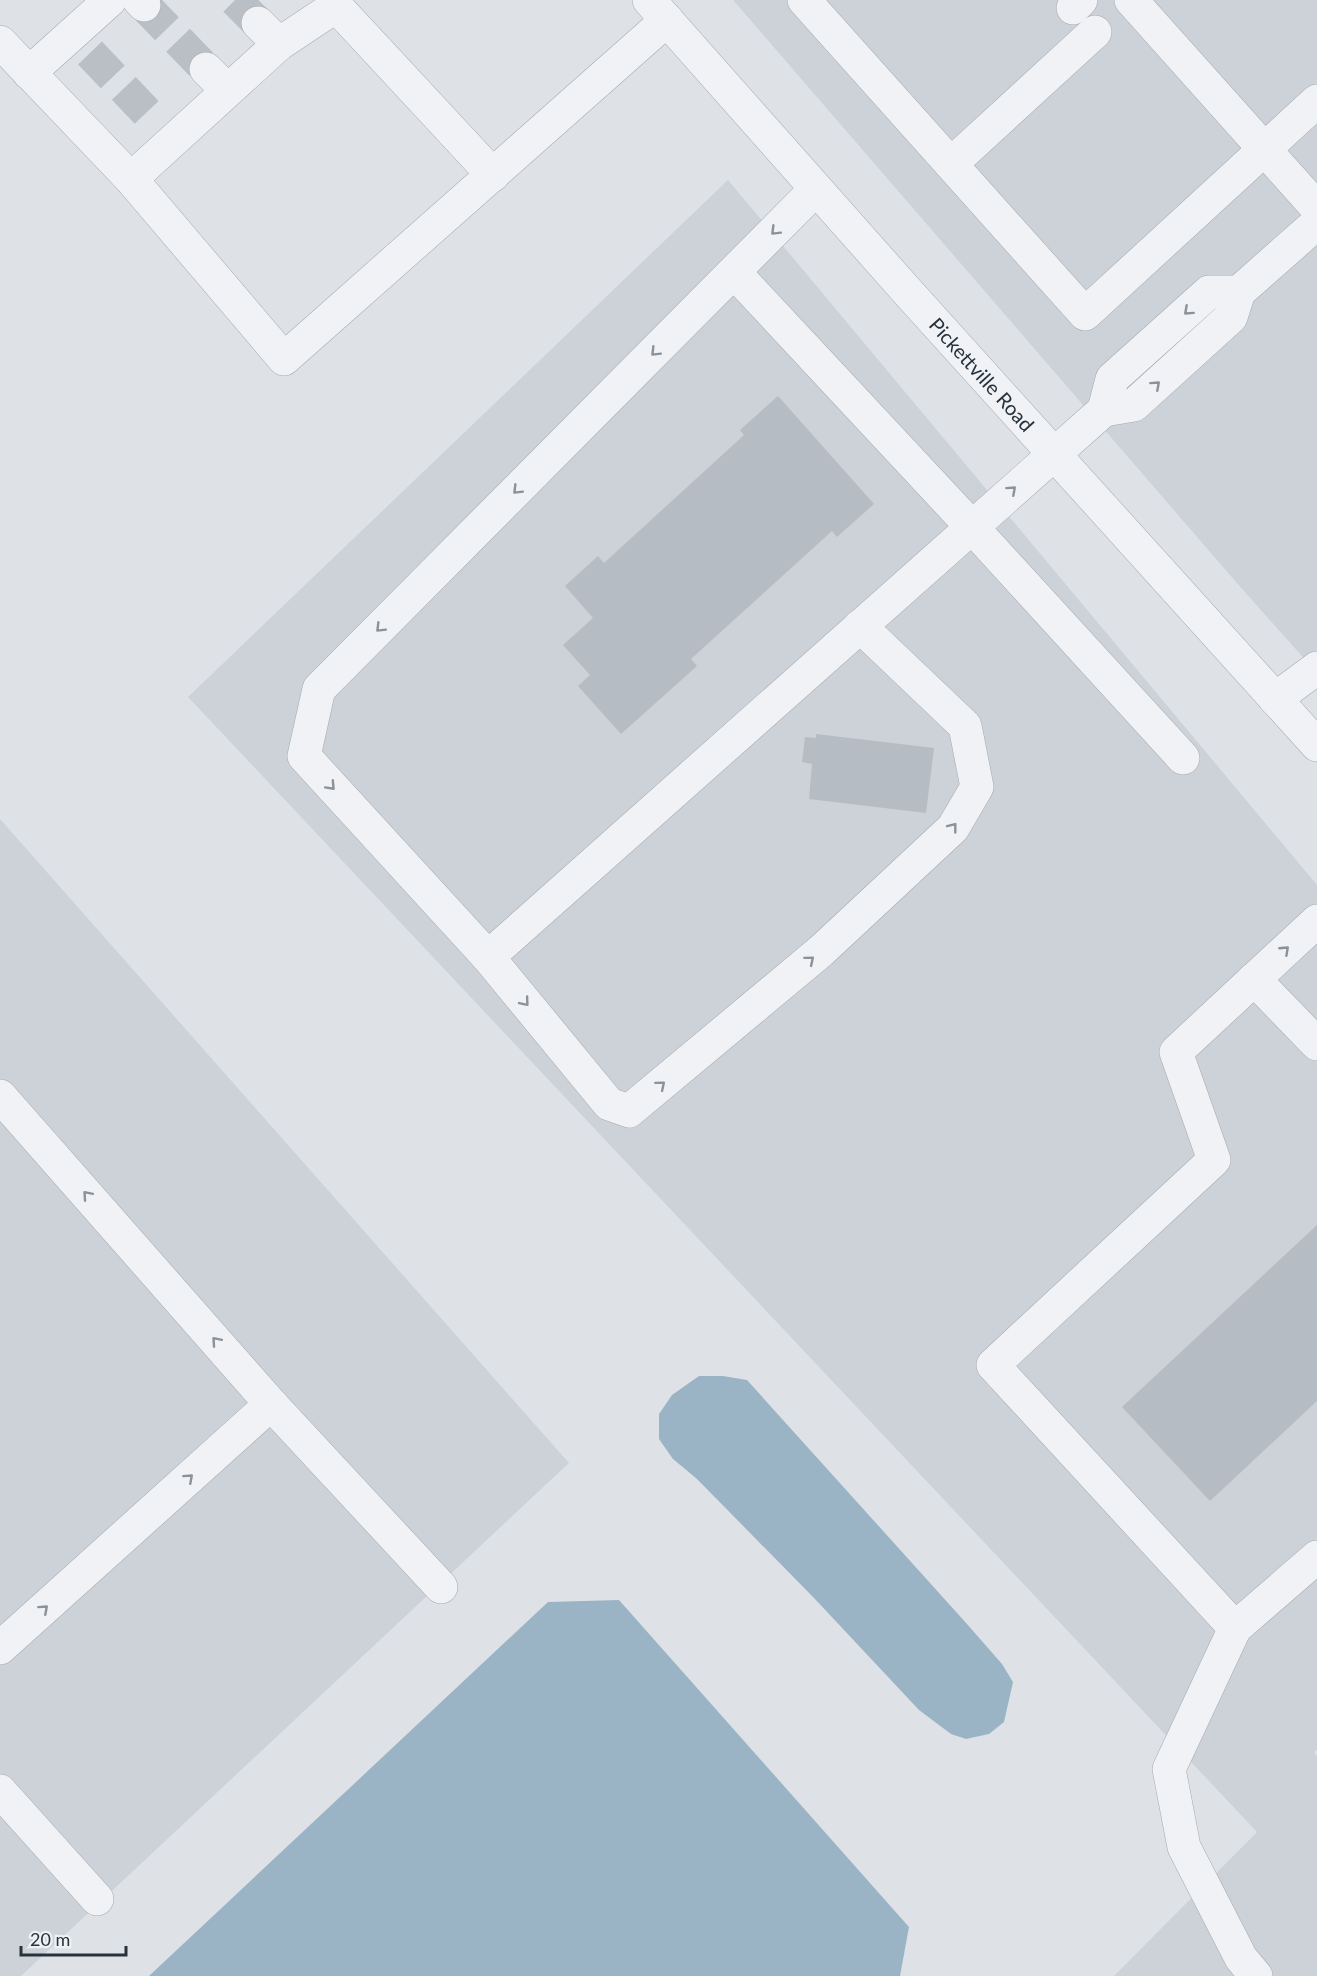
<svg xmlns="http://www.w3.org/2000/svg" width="1317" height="1976" viewBox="0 0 1317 1976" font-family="Lato,sans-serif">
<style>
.built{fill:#ccd2d8}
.water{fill:#9ab4c5}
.building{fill:#b5bcc3}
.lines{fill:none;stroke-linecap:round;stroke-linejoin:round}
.minor-tunnel{stroke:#babfc5;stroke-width:33;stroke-dasharray:33 16;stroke-linecap:butt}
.minor-casing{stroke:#a4aab1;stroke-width:34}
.minor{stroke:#f0f2f5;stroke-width:33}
.oneway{stroke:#8c9299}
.labels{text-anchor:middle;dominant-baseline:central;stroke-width:4.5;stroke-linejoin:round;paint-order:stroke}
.street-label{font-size:20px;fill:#28323d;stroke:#edf1f4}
</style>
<rect width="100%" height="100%" fill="#dee2e7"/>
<g class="built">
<polygon points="733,0 1317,0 1317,673 1236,582"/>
<polygon points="728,180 1317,885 1317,1750 1314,1752 1317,1756 1317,1976 1114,1976 1257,1832 188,697"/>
<polygon points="0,819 569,1463 21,1976 0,1976"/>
</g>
<g class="water">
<polygon points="699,1376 723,1376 747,1380 967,1624 1002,1664 1013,1682 1004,1722 989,1734 966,1739 951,1734 919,1710 814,1598 697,1479 673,1459 659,1439 659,1414 672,1395"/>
<polygon points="619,1600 909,1927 900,1976 149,1976 548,1602"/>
</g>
<g class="building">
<polygon points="778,396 874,504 837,537 832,531 691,659 697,666 621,734 578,686 590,675 563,645 593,618 565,586 598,556 604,563 744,435 740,430"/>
<polygon points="816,734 934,748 926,813 809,799 812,764 802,762 805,737 816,738"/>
<polygon points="1317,1225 1317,1401 1210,1501 1122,1407"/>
</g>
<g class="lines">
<g class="minor-tunnel">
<polyline points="235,0 258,23"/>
<polyline points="144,5 206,69"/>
<polyline points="90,53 153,119"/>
</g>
<defs>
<g id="minor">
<polyline points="139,0 144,5"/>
<path id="s1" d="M 649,0 L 906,290 L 1317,745"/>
<polyline points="804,0 1085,314 1317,101"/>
<polyline points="1131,0 1317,208"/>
<polyline points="1073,8 1081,0"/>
<polyline points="258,23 279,44"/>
<polyline points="0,42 131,179 284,359 667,20"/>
<polyline points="206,69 227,90"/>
<polyline points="29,73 110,0"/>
<polyline points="951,164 1095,32"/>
<polyline points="131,179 279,44 336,6 493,175"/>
<polyline points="816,189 319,689 304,756 488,957 1104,410"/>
<polyline points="734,272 971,526 1183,758"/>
<polyline points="1239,292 1209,292 1112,379 1104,410 1134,405 1231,317 1239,292 1317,223"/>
<polyline points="1275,699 1317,668"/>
<polyline points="1317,921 1176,1052 1214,1160 993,1365 1235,1628 1317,1557"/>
<polyline points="488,957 609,1104 629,1111 821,951 953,828 977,787 965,726 860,626"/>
<polyline points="1254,979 1317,1044"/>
<polyline points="0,1096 271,1404 0,1648"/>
<polyline points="271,1404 441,1587"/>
<polyline points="1235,1628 1169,1769 1184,1847 1241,1958 1256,1976"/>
<polyline points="0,1791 97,1899"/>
</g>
</defs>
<use href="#minor" class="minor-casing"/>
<use href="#minor" class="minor"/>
</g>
<defs><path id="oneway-chevron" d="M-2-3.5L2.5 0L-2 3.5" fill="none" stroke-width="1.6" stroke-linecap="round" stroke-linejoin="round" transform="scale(1.5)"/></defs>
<g class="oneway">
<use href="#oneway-chevron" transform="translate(775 231) rotate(135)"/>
<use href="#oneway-chevron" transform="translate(1188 311) rotate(138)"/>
<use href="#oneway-chevron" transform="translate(655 352) rotate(135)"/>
<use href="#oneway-chevron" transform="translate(1156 385) rotate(-42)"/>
<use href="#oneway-chevron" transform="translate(517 490) rotate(135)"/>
<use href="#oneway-chevron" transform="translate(1012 490) rotate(-42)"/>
<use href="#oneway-chevron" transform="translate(380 628) rotate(135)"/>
<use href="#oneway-chevron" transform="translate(331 786) rotate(47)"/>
<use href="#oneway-chevron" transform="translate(953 827) rotate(-52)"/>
<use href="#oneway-chevron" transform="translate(1285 950) rotate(-43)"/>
<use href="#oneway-chevron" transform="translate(810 960) rotate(-40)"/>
<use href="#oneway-chevron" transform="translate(525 1002) rotate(50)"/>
<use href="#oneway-chevron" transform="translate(661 1085) rotate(-40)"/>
<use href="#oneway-chevron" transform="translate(87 1195) rotate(-131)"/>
<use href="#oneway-chevron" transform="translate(216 1341) rotate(-131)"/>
<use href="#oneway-chevron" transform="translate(189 1478) rotate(-42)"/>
<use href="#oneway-chevron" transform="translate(44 1609) rotate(-42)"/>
</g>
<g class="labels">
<g class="street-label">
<text stroke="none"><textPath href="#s1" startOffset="501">Pickettville Road</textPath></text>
</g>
</g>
<path d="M21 1946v9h105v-9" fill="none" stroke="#28323d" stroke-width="3"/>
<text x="30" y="1946" font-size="18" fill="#28323d" stroke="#edf1f4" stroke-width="4.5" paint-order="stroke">20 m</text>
</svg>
